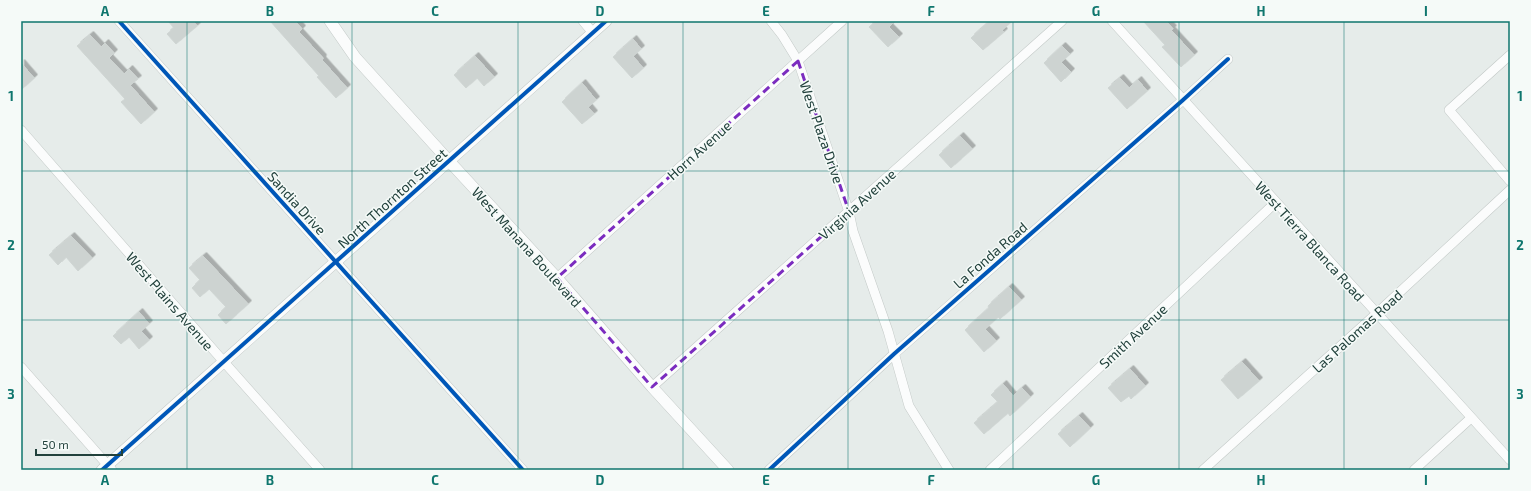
<svg xmlns="http://www.w3.org/2000/svg" width="1531" height="491" viewBox="0 0 1531 491" font-family="'Exo 2',sans-serif">
<style>
.building{fill:#cdd3d1;stroke:#cfd5d3;filter:url(#shadow)}
.lines{fill:none;stroke-linecap:round;stroke-linejoin:round}
.minor-casing{stroke:#c3c9c7;stroke-width:10}
.tertiary-casing{stroke:#c3c9c7;stroke-width:12}
.minor{stroke:#fbfcfc;stroke-width:9}
.tertiary{stroke:#fbfcfc;stroke-width:11}
.cycleway-casing{stroke:#f5faf8;stroke-width:6}
.cycleway{stroke:#0057b8;stroke-width:4}
.marked{fill:none;stroke:#7b2cbf;stroke-width:3;stroke-dasharray:8 5;stroke-linejoin:round}
.grid{fill:none;stroke:#0f766e;stroke-width:1;stroke-opacity:0.55}
.labels{text-anchor:middle;dominant-baseline:central;stroke-width:3;stroke-linejoin:round;paint-order:stroke}
.street-label{font-size:14px;fill:#22413c;stroke:#f5faf8}
.neatline{fill:none;stroke:#0f766e;stroke-width:1.5}
.grid-label{font-size:13px;text-anchor:middle;font-weight:bold;fill:#0f766e}
</style>
<defs>
<filter id="shadow"><feDropShadow dx="3.5" dy="-3.5" stdDeviation="0" flood-color="#0004"/></filter>
</defs>
<rect width="100%" height="100%" fill="#e6ecea"/>
<g class="building">
<polygon points="168,21 193,21 197,26 176,44 167,34 174,28"/>
<polygon points="270,21 295,21 302,29 299,32 323,58 322,60 347,88 336,98 317,77 319,76"/>
<polygon points="876,21 895,21 889,27 899,37 888,47 869,27"/>
<polygon points="990,21 1012,21 1002,30 1004,32 983,50 971,38"/>
<polygon points="1143,21 1166,21 1173,29 1171,30 1194,55 1181,67 1162,47 1165,45"/>
<polygon points="90,35 101,47 105,43 114,53 109,58 124,74 129,69 138,79 130,85 154,112 141,124 121,102 125,99 77,46"/>
<polygon points="633,39 641,49 633,56 643,68 632,78 613,57"/>
<polygon points="1062,46 1070,54 1061,62 1071,72 1061,82 1044,63"/>
<polygon points="475,56 494,77 484,86 477,78 466,88 454,75"/>
<polygon points="21,63 34,78 21,90"/>
<polygon points="1120,78 1129,88 1138,80 1147,91 1127,109 1108,88"/>
<polygon points="582,83 596,100 588,107 594,114 582,124 562,102"/>
<polygon points="960,136 972,149 951,168 939,155"/>
<polygon points="71,236 92,258 78,271 66,257 58,265 49,255"/>
<polygon points="203,256 248,304 226,324 218,315 226,307 209,289 200,297 192,288 200,280 189,268"/>
<polygon points="1009,287 1021,300 1000,319 998,317 985,329 996,341 984,352 965,330 989,308 988,306"/>
<polygon points="139,312 149,324 141,331 149,340 139,349 129,337 121,344 113,336"/>
<polygon points="1242,362 1259,381 1238,399 1221,380"/>
<polygon points="1130,369 1145,386 1131,399 1129,396 1121,402 1108,388"/>
<polygon points="1003,384 1013,396 1022,388 1030,397 1010,416 1008,413 984,434 974,423 998,402 991,395"/>
<polygon points="1079,416 1090,428 1070,447 1058,434"/>
</g>
<g class="lines">
<defs>
<g id="minor">
<polyline points="119,21 523,470"/>
<polyline points="583,21 593,33"/>
<polyline points="771,21 782,35 798,61 849,212 853,231 888,331 909,406 949,470"/>
<polyline points="1112,21 1510,460"/>
<polyline points="1510,55 1449,110 1510,181"/>
<polyline points="21,130 224,362 320,470"/>
<polyline points="557,278 842,21"/>
<polyline points="21,367 112,470"/>
<polyline points="652,387 1062,21"/>
<polyline points="769,470 894,354 1183,100 1228,59"/>
<polyline points="990,470 1275,203"/>
<polyline points="1203,470 1376,314 1510,190"/>
<polyline points="1414,470 1471,418"/>
</g>
<g id="tertiary">
<polyline points="330,21 355,57 449,161 557,278 652,387 728,470"/>
<polyline points="102,470 606,21"/>
</g>
</defs>
<use href="#minor" class="minor-casing"/>
<use href="#tertiary" class="tertiary-casing"/>
<use href="#minor" class="minor"/>
<use href="#tertiary" class="tertiary"/>
<defs>
<g id="cycleway">
<polyline points="119,21 523,470"/>
<polyline points="102,470 606,21"/>
<polyline points="769,470 894,354 1183,100 1228,59"/>
</g>
</defs>
<use href="#cycleway" class="cycleway-casing"/>
<use href="#cycleway" class="cycleway"/>
</g>
<path class="marked" d="M 798,61 L 849,212 L 652,387 L 557,278 Z"/>
<path class="grid" d="M 187,21 L 187,470M 352,21 L 352,470M 518,21 L 518,470M 683,21 L 683,470M 848,21 L 848,470M 1013,21 L 1013,470M 1179,21 L 1179,470M 1344,21 L 1344,470M 21,171 L 1510,171M 21,320 L 1510,320"/>
<g class="labels">
<g class="street-label">
<text transform="translate(822 132) rotate(71)">West Plaza Drive</text>
<text transform="translate(699 150) rotate(-42)">Horn Avenue</text>
<text transform="translate(392 198) rotate(-42)">North Thornton Street</text>
<text transform="translate(297 203) rotate(48)">Sandia Drive</text>
<text transform="translate(857 204) rotate(-42)">Virginia Avenue</text>
<text transform="translate(1310 241) rotate(48)">West Tierra Blanca Road</text>
<text transform="translate(527 247) rotate(48)">West Manana Boulevard</text>
<text transform="translate(990 255) rotate(-41)">La Fonda Road</text>
<text transform="translate(170 301) rotate(49)">West Plains Avenue</text>
<text transform="translate(1357 331) rotate(-42)">Las Palomas Road</text>
<text transform="translate(1133 336) rotate(-43)">Smith Avenue</text>
</g>
</g>
<rect width="1531" height="491" fill="none" stroke="#f5faf8" stroke-width="44"/>
<path d="M36 449v6h86v-6" fill="none" stroke="#22413c" stroke-width="2"/>
<text x="42" y="449" font-size="12" fill="#22413c" stroke="#f5faf8" stroke-width="3" paint-order="stroke">50 m</text>
<rect x="22" y="22" width="1487" height="447" class="neatline"/>
<g class="grid-label">
<text x="105" y="16">A</text>
<text x="270" y="16">B</text>
<text x="435" y="16">C</text>
<text x="600" y="16">D</text>
<text x="766" y="16">E</text>
<text x="931" y="16">F</text>
<text x="1096" y="16">G</text>
<text x="1261" y="16">H</text>
<text x="1426" y="16">I</text>
<text x="11" y="101">1</text>
<text x="1520" y="101">1</text>
<text x="11" y="250">2</text>
<text x="1520" y="250">2</text>
<text x="11" y="399">3</text>
<text x="1520" y="399">3</text>
<text x="105" y="485">A</text>
<text x="270" y="485">B</text>
<text x="435" y="485">C</text>
<text x="600" y="485">D</text>
<text x="766" y="485">E</text>
<text x="931" y="485">F</text>
<text x="1096" y="485">G</text>
<text x="1261" y="485">H</text>
<text x="1426" y="485">I</text>
</g>
</svg>
